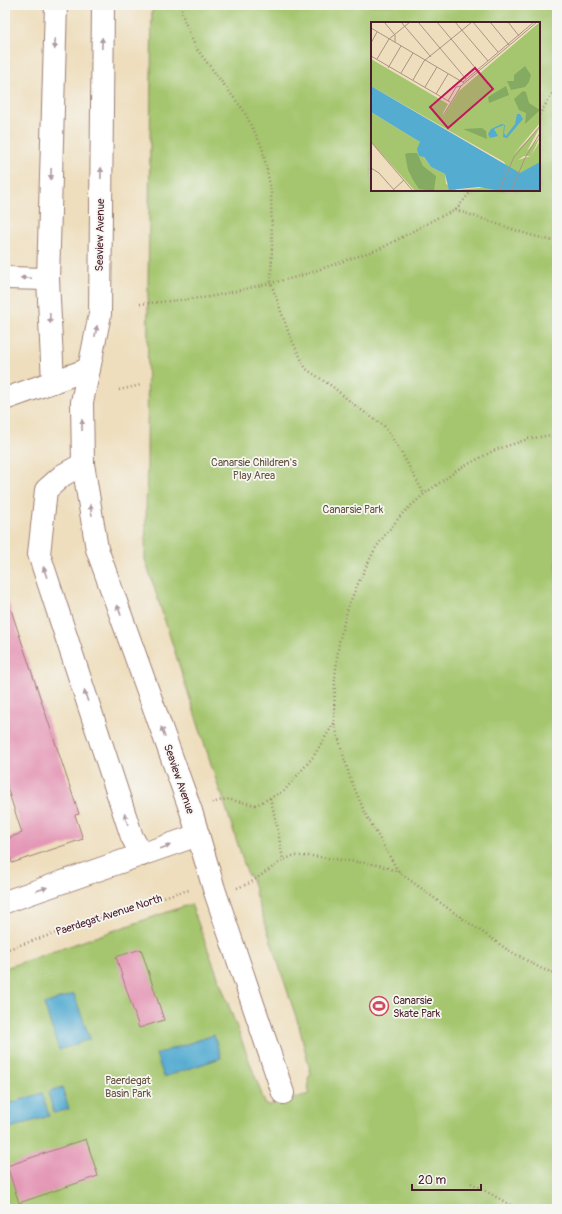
<svg xmlns="http://www.w3.org/2000/svg" width="562" height="1214" viewBox="0 0 562 1214" font-family="Pangolin,sans-serif">
<style>
.green{fill:#a5c66e;stroke:#78724c;fill-rule:evenodd}
.water{fill:#54acd1;stroke:#4f667e}
.building{fill:#e497b6}
.lines{fill:none;stroke-linecap:round;stroke-linejoin:round}
.minor-casing{stroke:#9c7e74;stroke-width:24}
.tertiary-casing{stroke:#9c7e74;stroke-width:24}
.path{stroke:#9c7e74;stroke-width:2.5;stroke-dasharray:1 3;stroke-linecap:butt}
.minor{stroke:#fff;stroke-width:22}
.tertiary{stroke:#fff;stroke-width:22}
.oneway{fill:#ae9aa0}
.labels{text-anchor:middle;dominant-baseline:central;stroke-width:3.5;stroke-linejoin:round;paint-order:stroke}
.street-label{font-size:11px;fill:#4a1f2b;stroke:#f6f6f2}
.park-label{font-size:11px;fill:#65513f;stroke:#f6f6f2}
.poi-label{font-size:11px;fill:#4a1f2b;stroke:#f6f6f2;text-anchor:start}
.inset-road{fill:none;stroke:#ac9283;stroke-width:1}
.view{fill:#c2185b;fill-opacity:0.15;stroke:#c2185b;stroke-width:2}
.inset-edge{fill:none;stroke:#4a1f2b;stroke-width:2}
</style>
<rect width="100%" height="100%" fill="#f6f6f2"/>
<filter id="ink" filterUnits="userSpaceOnUse"><feTurbulence type="fractalNoise" baseFrequency=".025" numOctaves="2"/><feDisplacementMap in="SourceGraphic" scale="8" xChannelSelector="R" yChannelSelector="G"/><feConvolveMatrix kernelMatrix="1 2 1 2 8 2 1 2 1" color-interpolation-filters="sRGB"/></filter>
<filter id="wash" filterUnits="userSpaceOnUse"><feTurbulence type="fractalNoise" baseFrequency=".012" numOctaves="4" result="noise"/><feDisplacementMap in="SourceGraphic" scale="16" xChannelSelector="R" yChannelSelector="G"/><feGaussianBlur stdDeviation="0.9" result="paint"/><feColorMatrix in="noise" values="0 0 0 0 0 0 0 0 0 0 0 0 0 0 0 0 0 1.4 0 .05"/><feComposite in="paint" operator="in"/></filter>
<g filter="url(#wash)">
<rect width="100%" height="100%" fill="#eedebd"/>
<path class="green" d="M 152,5 L 557,5 L 557,1209 L 5,1209 L 5,968 L 191,904 L 266,1106 L 309,1094 L 308,1078 L 311,1074 L 299,1026 L 255,893 L 256,892 L 250,875 L 248,876 L 221,792 L 220,792 L 145,559 L 147,469 L 148,287 ZM 372,23 L 539,23 L 539,190 L 372,190 Z"/>
<g class="water">
<polygon points="74,994 90,1039 59,1050 44,1004"/>
<polygon points="214,1035 221,1058 164,1077 156,1054"/>
<polygon points="62,1087 69,1109 54,1113 48,1092"/>
<polygon points="42,1093 49,1116 10,1128 5,1112 5,1105"/>
</g>
<g id="blocks">
<g class="building">
<polygon points="8,601 79,814 75,815 83,839 12,863 5,839 22,833 5,781 5,602"/>
<polygon points="141,949 164,1020 139,1028 116,957"/>
<polygon points="86,1139 98,1176 19,1203 7,1166"/>
</g>
</g>
</g>
<g filter="url(#ink)">
<use href="#blocks" fill-opacity="0" stroke="#9c7e74" stroke-width="1"/>
<g class="lines">
<defs>
<g id="minor">
<polyline points="5,278 48,279"/>
<polyline points="89,369 82,402 83,464 97,549 191,811 214,889 283,1093"/>
<polyline points="83,464 63,475 46,490 39,554 132,837 142,855"/>
<polyline points="5,902 198,835"/>
</g>
<g id="tertiary">
<polyline points="53,382 48,279 56,5"/>
<polyline points="5,399 89,369 100,314 103,5"/>
</g>
</defs>
<use href="#minor" class="minor-casing"/>
<use href="#tertiary" class="tertiary-casing"/>
<g class="path">
<polyline points="180,5 184,20 196,48 244,111 262,147 271,190 272,245 271,283 289,334 306,369 333,387 357,407 384,426 400,450 424,494"/>
<polyline points="539,115 557,86"/>
<polyline points="456,210 472,190"/>
<polyline points="140,304 210,297 297,277 382,248 437,218 456,210 530,235 557,242"/>
<polyline points="119,390 141,385"/>
<polyline points="270,798 277,825 283,860"/>
<polyline points="212,803 226,799 256,805 284,791 313,757 334,723"/>
<polyline points="398,871 365,813 350,778 334,723 335,677 339,642 348,607 360,579 375,549 388,531 403,513 424,494 459,469 495,450 528,439 557,434"/>
<polyline points="237,888 250,883 283,860 293,856 312,856 379,865 399,872 453,912 508,950 542,969 557,974"/>
<polyline points="5,950 176,893 190,890"/>
<polyline points="471,1183 518,1209"/>
<polyline points="556,1209 557,1209"/>
</g>
<use href="#minor" class="minor"/>
<use href="#tertiary" class="tertiary"/>
</g>
<defs><path id="oneway-solid" d="M-6-.8H1V-3.2L6.5 0L1 3.2V.8H-6Z"/></defs>
<g class="oneway">
<use href="#oneway-solid" transform="translate(102 43) rotate(-89)"/>
<use href="#oneway-solid" transform="translate(55 44) rotate(92)"/>
<use href="#oneway-solid" transform="translate(101 173) rotate(-89)"/>
<use href="#oneway-solid" transform="translate(51 174) rotate(92)"/>
<use href="#oneway-solid" transform="translate(26 278) rotate(-178)"/>
<use href="#oneway-solid" transform="translate(50 318) rotate(87)"/>
<use href="#oneway-solid" transform="translate(96 331) rotate(-79)"/>
<use href="#oneway-solid" transform="translate(82 425) rotate(-91)"/>
<use href="#oneway-solid" transform="translate(91 510) rotate(-100)"/>
<use href="#oneway-solid" transform="translate(45 572) rotate(-108)"/>
<use href="#oneway-solid" transform="translate(119 610) rotate(-110)"/>
<use href="#oneway-solid" transform="translate(86 696) rotate(-108)"/>
<use href="#oneway-solid" transform="translate(163 732) rotate(-110)"/>
<use href="#oneway-solid" transform="translate(126 819) rotate(-108)"/>
<use href="#oneway-solid" transform="translate(165 847) rotate(-19)"/>
<use href="#oneway-solid" transform="translate(42 889) rotate(-19)"/>
</g>
</g>
<defs>
<symbol id="stadium-ring" viewBox="-11 -11 22 22"><circle r="9.5" fill="#f6f6f2" stroke="#d1495b" stroke-width="1.5"/><path d="M0-5a6.5 5 0 1 0 0 10a6.5 5 0 1 0 0-10ZM-3.5-1.8h7v3.6h-7Z" fill="#d1495b"/></symbol>
</defs>
<g fill-rule="evenodd">
<use href="#stadium-ring" x="368" y="995" width="22" height="22"/>
</g>
<g class="labels">
<g class="street-label">
<text transform="translate(100 235) rotate(-89)">Seaview Avenue</text>
<text transform="translate(179 779) rotate(71)">Seaview Avenue</text>
<text transform="translate(109 915) rotate(-18)">Paerdegat Avenue North</text>
</g>
<g class="park-label">
<text x="254" y="462">Canarsie Children's<tspan x="254" dy="13">Play Area</tspan></text>
<text x="353" y="509">Canarsie Park</text>
<text x="128" y="1080">Paerdegat<tspan x="128" dy="13">Basin Park</tspan></text>
</g>
<g class="poi-label">
<text x="393" y="1000">Canarsie<tspan x="393" dy="13">Skate Park</tspan></text>
</g>
</g>
<g transform="translate(371 22)">
<rect width="169" height="169" fill="#eedebd"/>
<path d="M 169,0 L 169,101 L 142,133 L 169,105 L 156,129 L 169,115 L 160,134 L 153,134 L 147,138 L 160,134 L 169,119 L 169,142 L 142,156 L 133,140 L 0,64 L 0,37 L 77,82 L 72,91 L 73,93 L 88,69 ZM 0,90 L 49,120 L 52,134 L 60,145 L 74,152 L 75,162 L 86,168 L 120,165 L 130,169 L 44,169 L 0,120 Z" fill="#a5c66e"/>
<path d="M 154,44 L 160,53 L 158,60 L 154,65 L 140,68 L 136,59 L 143,59 L 143,53 ZM 135,64 L 138,73 L 118,81 L 117,75 ZM 152,69 L 155,70 L 158,81 L 169,88 L 154,102 L 155,91 L 148,88 L 143,77 ZM 111,106 L 115,109 L 116,117 L 92,107 ZM 37,131 L 46,131 L 52,144 L 65,154 L 63,169 L 48,167 L 42,158 L 37,148 L 34,132 Z" fill="#84ab61"/>
<path d="M 0,64 L 149,151 L 169,140 L 169,169 L 130,169 L 108,165 L 78,168 L 74,152 L 60,145 L 53,135 L 48,134 L 46,127 L 49,120 L 0,90 ZM 146,92 L 149,92 L 152,97 L 136,116 L 132,115 L 133,103 L 123,107 L 127,114 L 119,116 L 117,112 L 120,107 L 131,102 L 134,103 L 133,111 L 135,114 L 144,102 Z" fill="#54acd1"/>
<path class="inset-road" d="M 13,0 L 24,13 L 24,20M 30,0 L 60,35M 47,0 L 95,57M 66,0 L 106,48M 84,0 L 117,39M 102,0 L 127,30M 119,0 L 138,23M 137,0 L 148,14M 0,6 L 93,61M 0,21 L 6,10M 0,34 L 79,80M 6,37 L 18,17 L 39,0M 17,46 L 30,24M 30,51 L 42,31M 42,58 L 53,39 L 101,0M 92,60 L 163,0M 54,65 L 66,45M 65,72 L 77,52M 77,79 L 85,65 L 90,64M 73,92 L 90,64 L 166,0M 0,120 L 42,169M 0,146 L 8,151 L 24,169M 21,169 L 33,158M 128,169 L 143,135 L 169,104M 140,169 L 154,136 L 169,111"/>
<path class="view" d="M 104,46 L 122,67 L 77,106 L 59,85 Z"/>
<rect width="169" height="169" class="inset-edge"/>
</g>
<rect width="562" height="1214" fill="none" stroke="#f6f6f2" stroke-width="20"/>
<path d="M412 1184v6h69v-6" fill="none" stroke="#4a1f2b" stroke-width="2"/>
<text x="418" y="1184" font-size="12" fill="#4a1f2b" stroke="#f6f6f2" stroke-width="3" paint-order="stroke">20 m</text>
</svg>
